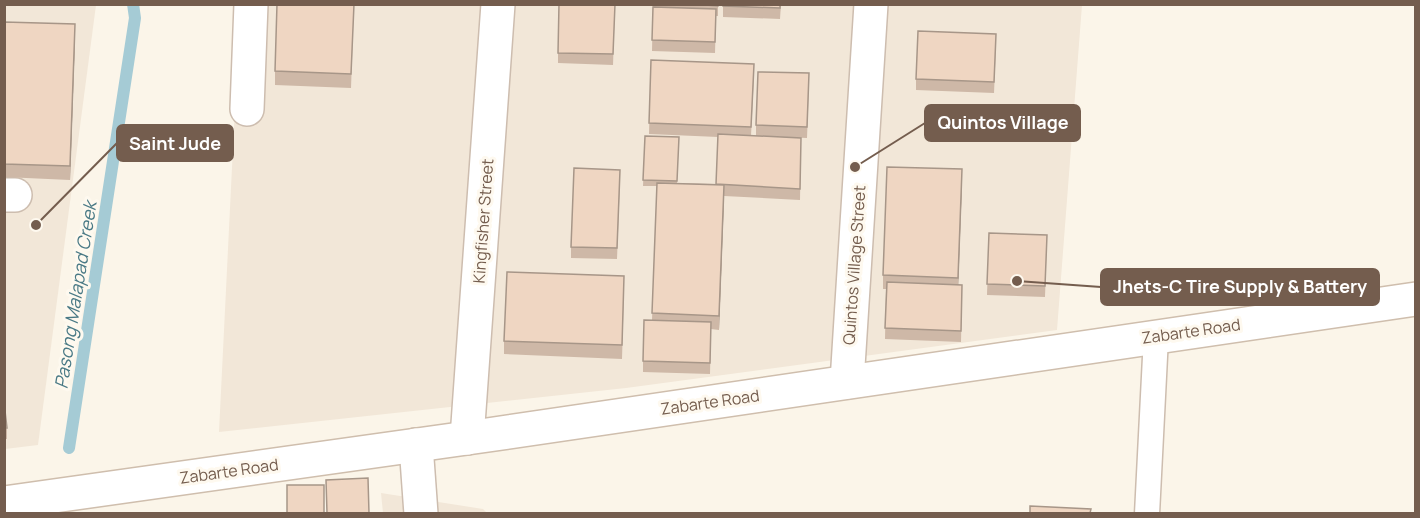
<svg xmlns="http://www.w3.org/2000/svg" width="1420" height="518" viewBox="0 0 1420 518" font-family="Manrope,sans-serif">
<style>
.residential{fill:#f2e7d8}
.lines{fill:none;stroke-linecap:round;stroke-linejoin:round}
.stream{stroke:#a5cbd5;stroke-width:12}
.lane-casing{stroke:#cdbdaf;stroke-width:27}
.street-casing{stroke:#cdbdaf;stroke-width:36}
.secondary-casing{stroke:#cfbead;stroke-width:36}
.lane{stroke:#fff;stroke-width:24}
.street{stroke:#fff;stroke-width:33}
.secondary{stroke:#fff;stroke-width:33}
.wall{fill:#ceb8a7}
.shaded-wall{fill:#a79688}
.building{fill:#efd6c2;stroke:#a79688;stroke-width:1.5}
.labels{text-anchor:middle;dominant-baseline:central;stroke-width:6;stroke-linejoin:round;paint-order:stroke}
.street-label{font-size:16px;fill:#745d4e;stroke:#fef9ef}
.water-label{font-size:18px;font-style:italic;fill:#497985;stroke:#fef9ef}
.leader{fill:none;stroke:#745d4e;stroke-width:2}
.callout-dot{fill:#745d4e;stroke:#fef9ef;stroke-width:2}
.callout{fill:#745d4e;stroke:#745d4e;stroke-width:2}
.callout-label{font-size:18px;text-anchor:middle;font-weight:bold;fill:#fff}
</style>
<rect width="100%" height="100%" fill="#fbf5e9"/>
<g class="residential">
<polygon points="4,5 96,5 38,445 5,449"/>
<polygon points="240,5 1082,5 1057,330 626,388 219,432"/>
<polygon points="381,493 483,509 487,513 383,513"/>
</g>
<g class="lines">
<polyline class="stream" points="69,448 135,18 133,4"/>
<defs>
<polyline id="lane" points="1147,514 1156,337"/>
<g id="street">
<polyline points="247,109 251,4"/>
<polyline points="4,195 15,195"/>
<polyline points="847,382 871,4"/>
<polyline points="467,438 498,4"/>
<polyline points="416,445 421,514"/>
</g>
<polyline id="secondary" points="4,503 467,438 1416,299"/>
</defs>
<use href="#lane" class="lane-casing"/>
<use href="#street" class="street-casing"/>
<use href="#secondary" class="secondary-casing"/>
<use href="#lane" class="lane"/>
<use href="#street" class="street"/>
<use href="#secondary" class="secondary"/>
</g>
<g class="wall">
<polygon points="354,4 351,88 275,85 275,71"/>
<polygon points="615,4 613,65 558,63 558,53"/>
<polygon points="653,4 718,4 718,16 716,16 715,53 652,51"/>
<polygon points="723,4 781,4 780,19 723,17"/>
<polygon points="4,22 75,38 70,180 4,177"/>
<polygon points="996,44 994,93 916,90 916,79"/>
<polygon points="651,60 754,75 751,136 756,136 756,125 809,84 807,138 777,137 801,138 800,200 724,196 719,330 711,329 710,374 643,372 643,361 652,320 657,186 643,186 645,136 679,137 677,183 716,184 718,137 649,134"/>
<polygon points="620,181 617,259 571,258 571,247"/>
<polygon points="962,183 958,285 962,296 961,342 885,339 886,289 883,289 883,275"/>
<polygon points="989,233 1047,235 1045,297 987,295"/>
<polygon points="624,290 622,359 504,354 504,341"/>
<polygon points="4,402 7,428 7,439 4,439"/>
</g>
<g class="shaded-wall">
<polygon points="75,24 75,38 70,180 70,166"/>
<polygon points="962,169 962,183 958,292 958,278"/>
<polygon points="724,185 724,199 719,330 719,316"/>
</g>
<g class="building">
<polygon points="277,4 354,4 351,74 275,71"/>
<polygon points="559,4 615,4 613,54 558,53"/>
<polygon points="691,4 718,4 718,6"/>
<polygon points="723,4 780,4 780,8 723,6"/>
<polygon points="653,7 716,9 715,42 652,40"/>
<polygon points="4,22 75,24 70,166 4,164"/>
<polygon points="918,31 996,34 994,82 916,79"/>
<polygon points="651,60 754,64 751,127 649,123"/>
<polygon points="758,72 809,73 807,127 756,125"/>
<polygon points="718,134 801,138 800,189 716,184"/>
<polygon points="645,136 679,137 677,181 643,180"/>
<polygon points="887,167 962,169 958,278 883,275"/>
<polygon points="574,168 620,170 617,248 571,247"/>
<polygon points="657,183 724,185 719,316 652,313"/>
<polygon points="989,233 1047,235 1045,286 987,284"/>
<polygon points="507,272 624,276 622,345 504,341"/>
<polygon points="887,282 962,285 961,331 885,328"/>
<polygon points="644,320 711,322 710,363 643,361"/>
<polygon points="4,402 7,428 4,428"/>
<polygon points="368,478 369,513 327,513 326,480"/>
<rect x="287" y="485" width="37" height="28"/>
<polygon points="1030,506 1091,509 1090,513 1030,513"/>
</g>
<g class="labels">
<g class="street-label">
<text transform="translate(483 221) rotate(-86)">Kingfisher Street</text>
<text transform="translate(854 265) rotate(-86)">Quintos Village Street</text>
<text transform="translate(1191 331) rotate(-8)">Zabarte Road</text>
<text transform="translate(710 402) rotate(-8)">Zabarte Road</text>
<text transform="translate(229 471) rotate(-8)">Zabarte Road</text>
</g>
<g class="water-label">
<text transform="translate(75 295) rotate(-81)">Pasong Malapad Creek</text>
</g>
</g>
<path class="leader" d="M855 167L925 123M36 225L117 143M1017 281L1101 287"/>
<g class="callout-dot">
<circle cx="855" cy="167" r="6"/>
<circle cx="36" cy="225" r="6"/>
<circle cx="1017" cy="281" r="6"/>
</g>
<g class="callout">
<rect x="925" y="105" width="155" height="36" rx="6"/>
<rect x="117" y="125" width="116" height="36" rx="6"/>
<rect x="1101" y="269" width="278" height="36" rx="6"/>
</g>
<g class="callout-label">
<text x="1003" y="129">Quintos Village</text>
<text x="175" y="150">Saint Jude</text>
<text x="1240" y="293">Jhets-C Tire Supply &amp; Battery</text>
</g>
<rect width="1420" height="518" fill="none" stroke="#745d4e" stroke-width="12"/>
</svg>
